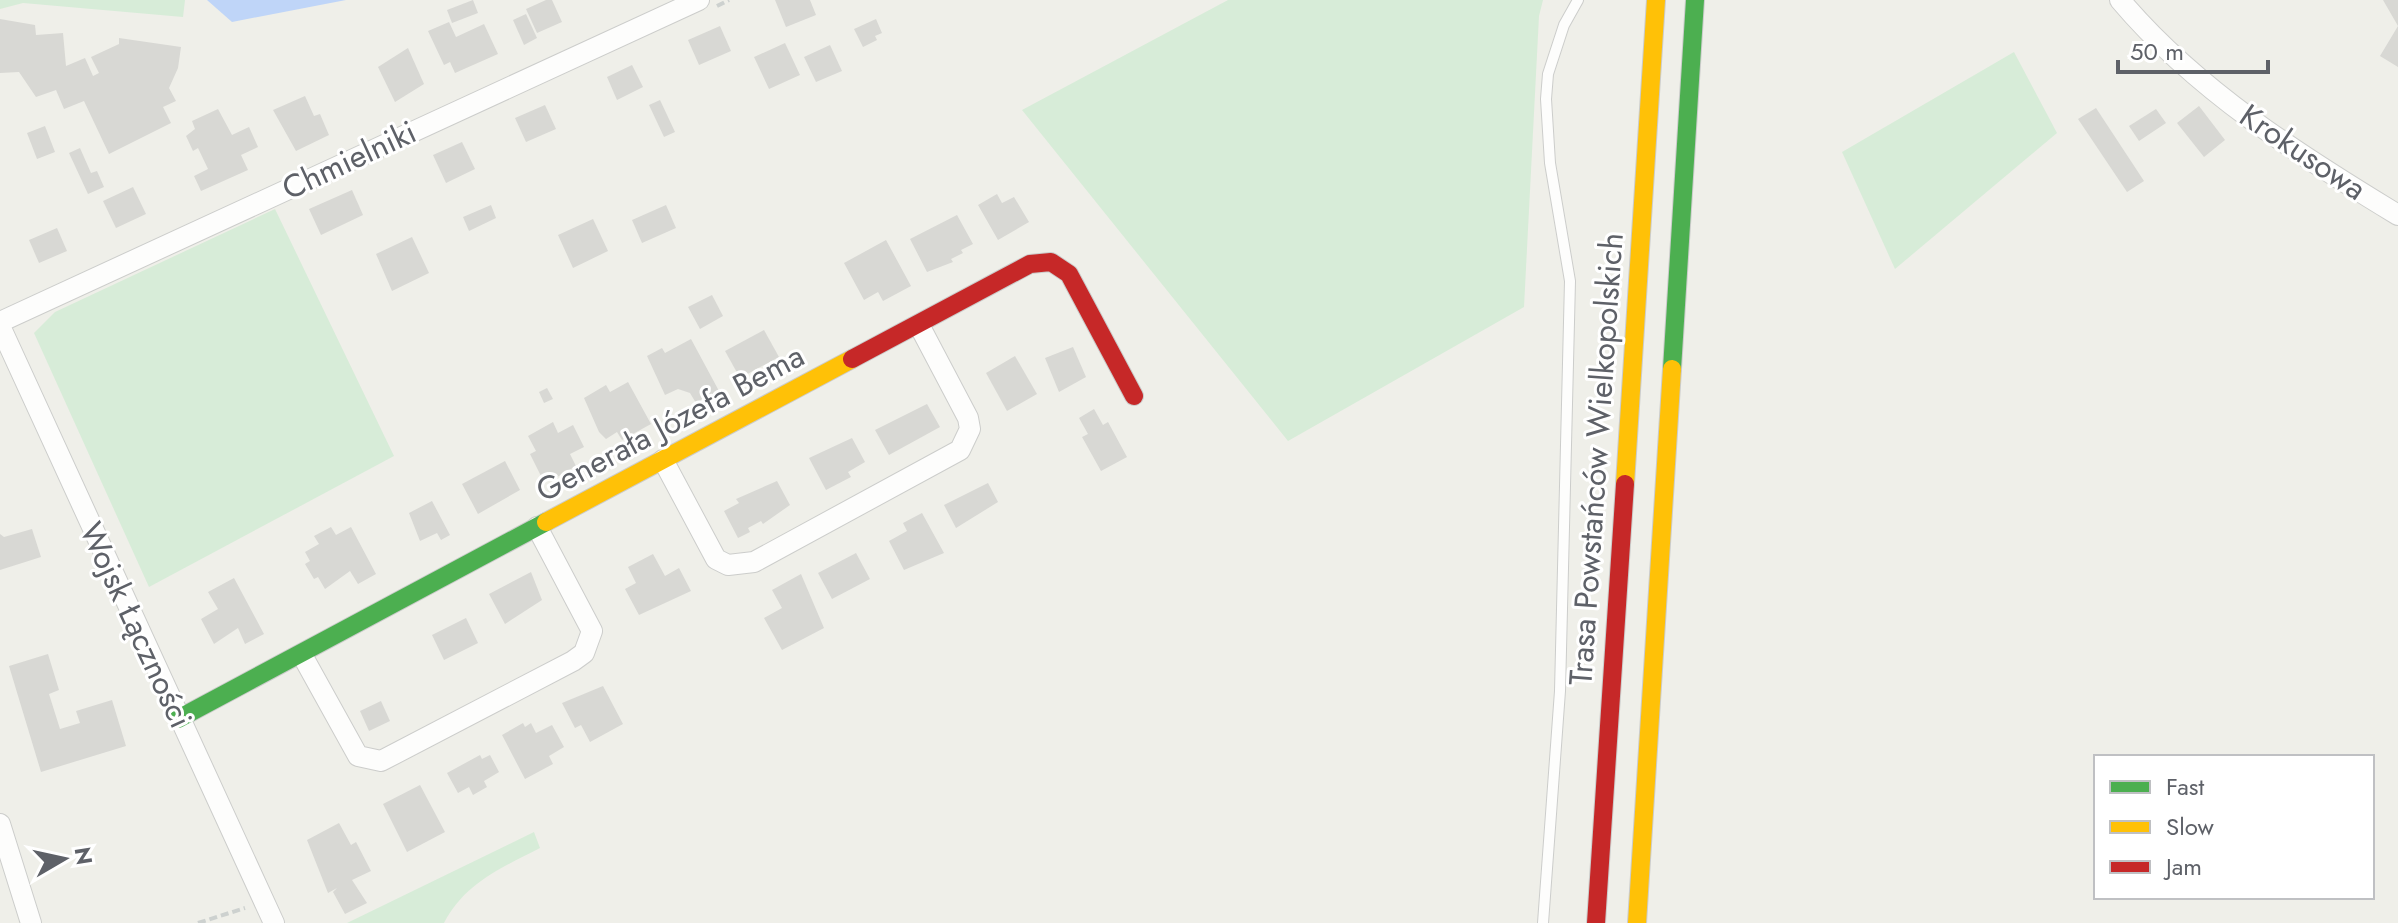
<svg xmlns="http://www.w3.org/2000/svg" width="2398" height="923" viewBox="0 0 2398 923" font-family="Jost,sans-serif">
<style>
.green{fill:#d7ecd8}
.water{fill:#bfd5f8}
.building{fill:#d8d8d4}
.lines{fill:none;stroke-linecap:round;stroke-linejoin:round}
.lane-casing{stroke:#cccdcb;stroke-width:12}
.street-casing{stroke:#cccdcb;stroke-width:22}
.fast-casing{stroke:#cbcccb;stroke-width:20}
.slow-casing{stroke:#cbcccb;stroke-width:20}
.jam-casing{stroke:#cbcccb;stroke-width:20}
.path{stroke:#cdd1cf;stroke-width:4;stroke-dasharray:8 4;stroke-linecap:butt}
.lane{stroke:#fdfdfc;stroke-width:10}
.street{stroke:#fdfdfc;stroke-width:20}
.fast{stroke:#4caf50;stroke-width:18}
.slow{stroke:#ffc107;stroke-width:18}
.jam{stroke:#c62828;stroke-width:18}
.labels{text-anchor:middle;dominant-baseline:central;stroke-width:6;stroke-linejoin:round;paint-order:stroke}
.street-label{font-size:32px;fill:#5e6168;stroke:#fff}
</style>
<rect width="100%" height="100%" fill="#efefe9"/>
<g class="green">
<polygon points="0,0 185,0 183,17 23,3 0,9"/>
<polygon points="1228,0 1543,0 1539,16 1524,307 1288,441 1022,110"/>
<polygon points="2014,52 2057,133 1895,269 1842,152"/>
<polygon points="275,209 394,456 149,587 34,333 55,312"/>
<path d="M 534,832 L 540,848 C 501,868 465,883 444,923 L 347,923 Z"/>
</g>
<polygon class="water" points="207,0 346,0 232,22"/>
<g class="building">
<polygon points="473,0 478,13 452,23 447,10"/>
<polygon points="546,0 552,0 562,22 537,33 526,9"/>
<polygon points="775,0 810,0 816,15 786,27"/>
<polygon points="2383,0 2398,0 2398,67 2380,56 2398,26"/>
<polygon points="526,14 537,38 524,45 513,20"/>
<polygon points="0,19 35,25 36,35 63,33 66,66 85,58 93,76 99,73 91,57 119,44 119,38 181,47 178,68 169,88 176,101 163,107 171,123 109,154 84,101 64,109 56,90 36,97 19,72 0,73"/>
<polygon points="876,19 882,33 875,36 877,40 863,47 854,29"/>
<polygon points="449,22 456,37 484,24 498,54 455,73 450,62 444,65 428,31"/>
<polygon points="720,26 731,51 699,65 688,40"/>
<polygon points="785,43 800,75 769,89 754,57"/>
<polygon points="830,45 842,71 816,82 804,57"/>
<polygon points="408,48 424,84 395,102 378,67"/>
<polygon points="632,65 643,87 617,100 607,77"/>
<polygon points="305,96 314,116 320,114 329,135 296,151 273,110"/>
<polygon points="660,100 675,132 664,137 649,105"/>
<polygon points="545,105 556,129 526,142 515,118"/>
<polygon points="2199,106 2225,140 2204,157 2177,123"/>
<polygon points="2096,108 2144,181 2127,192 2078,119"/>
<polygon points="218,109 232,135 249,127 258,147 241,155 248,170 201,191 194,176 208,169 198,148 193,151 186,136 195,129 192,121"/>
<polygon points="2156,109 2166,123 2139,141 2129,126"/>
<polygon points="45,126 55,152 37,159 27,133"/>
<polygon points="462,142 475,169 446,183 433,155"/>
<polygon points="80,148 91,173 97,171 104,187 88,194 69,153"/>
<polygon points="133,187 146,214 116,228 103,201"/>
<polygon points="352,190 363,215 321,235 309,209"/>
<polygon points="997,194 1002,203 1014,197 1029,222 998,240 978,205"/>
<polygon points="491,205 496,218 469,231 463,217"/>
<polygon points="666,205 676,228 642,243 632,220"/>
<polygon points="957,215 973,244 961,250 963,253 951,259 953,262 927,272 910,239"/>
<polygon points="593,219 608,251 573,268 558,235"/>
<polygon points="57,228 67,251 39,263 29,240"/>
<polygon points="412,237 429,273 392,291 376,254"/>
<polygon points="886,240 911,286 883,301 878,292 864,300 844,263"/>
<polygon points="712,295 723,316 700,329 688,307"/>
<polygon points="764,330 779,357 740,378 725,351"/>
<polygon points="691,339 719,391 696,403 690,393 678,389 665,395 647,356 662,348 665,353"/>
<polygon points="1073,347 1086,377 1059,392 1045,358"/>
<polygon points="1015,356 1037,394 1007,411 986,373"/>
<polygon points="628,382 651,424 622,440 617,432 606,439 599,432 584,398 606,385 610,392"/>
<polygon points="547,388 553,399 544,403 539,392"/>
<polygon points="927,404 940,427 889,455 875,430"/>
<polygon points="1094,409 1103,425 1108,422 1127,457 1101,471 1082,437 1088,434 1079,418"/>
<polygon points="553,422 558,433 573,425 584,447 570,454 576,466 552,480 548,472 541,476 530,454 536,451 528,436"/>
<polygon points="852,438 865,462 848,472 851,477 826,490 809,458"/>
<polygon points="505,461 520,490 478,514 462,484"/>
<polygon points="777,481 790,505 763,524 761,521 748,528 750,532 738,538 724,511 739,503 736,499"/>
<polygon points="988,483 998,502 956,528 944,505"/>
<polygon points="432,501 450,535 441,540 437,533 420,541 409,513"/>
<polygon points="922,513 944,553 904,570 889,541 907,531 903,523"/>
<polygon points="331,527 336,535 351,527 376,574 358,584 350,571 325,589 318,577 314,579 305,564 310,561 305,552 319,544 314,536"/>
<polygon points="32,529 41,557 0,570 0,534 4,537"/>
<polygon points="856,553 870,579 832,599 818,573"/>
<polygon points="653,554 665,576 679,568 691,591 639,615 625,589 636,583 628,567"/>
<polygon points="531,572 542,600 505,624 489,594"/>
<polygon points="801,574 824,628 782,650 764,618 782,608 772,590"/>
<polygon points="234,578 264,634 245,644 238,628 214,644 201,619 218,609 208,592"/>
<polygon points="466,618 478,643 444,660 432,635"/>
<polygon points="48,654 59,690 49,694 60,729 80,723 76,711 112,700 126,746 41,772 9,666"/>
<polygon points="603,686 623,724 590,742 581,725 575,728 562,703"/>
<polygon points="381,701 390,721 369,731 360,711"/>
<polygon points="523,723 525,727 531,723 536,733 552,725 564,747 549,756 553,764 525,779 502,735"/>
<polygon points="480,755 482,759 490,755 499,772 484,781 487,787 473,795 469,787 458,793 447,773"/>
<polygon points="420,785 445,832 407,852 383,804"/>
<polygon points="339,823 351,845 356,842 371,871 352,880 367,903 345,914 333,892 337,888 328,893 307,840"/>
</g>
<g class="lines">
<defs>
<polyline id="lane" points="1543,923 1560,691 1570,281 1550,163 1546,99 1548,74 1564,25 1578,0"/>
<g id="street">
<path d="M 2120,0 C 2196,90 2299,155 2398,215"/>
<polyline points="0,322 699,0"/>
<polyline points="0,326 274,923"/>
<polyline points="663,460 716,559 728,565 754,562 960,450 970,429 968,418 919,325"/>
<polyline points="302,655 358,756 381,761 573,661 584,653 592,631 537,527"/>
<polyline points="0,824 31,923"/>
</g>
<g id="fast">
<polyline points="1672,369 1695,0"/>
<polyline points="178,719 546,522"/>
</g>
<g id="slow">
<polyline points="1625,484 1656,0"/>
<polyline points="546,522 852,359"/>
<polyline points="1637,923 1672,369"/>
</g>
<g id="jam">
<polyline points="852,359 1030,264 1051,262 1069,274 1134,396"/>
<polyline points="1596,923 1625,484"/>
</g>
</defs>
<use href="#lane" class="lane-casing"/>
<use href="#street" class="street-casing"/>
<use href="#fast" class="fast-casing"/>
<use href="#slow" class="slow-casing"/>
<use href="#jam" class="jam-casing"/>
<g class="path">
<polyline points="717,6 729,0"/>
<polyline points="198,923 245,908"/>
</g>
<use href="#lane" class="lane"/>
<use href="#street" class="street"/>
<use href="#fast" class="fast"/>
<use href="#slow" class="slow"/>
<use href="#jam" class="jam"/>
</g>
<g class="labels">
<g class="street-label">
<text transform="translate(2303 152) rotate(34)">Krokusowa</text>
<text transform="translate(349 160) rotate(-25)">Chmielniki</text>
<text transform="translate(670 423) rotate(-28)">Generała Józefa Bema</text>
<text transform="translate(1596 459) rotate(-86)">Trasa Powstańców Wielkopolskich</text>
<text transform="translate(136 625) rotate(65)">Wojsk Łączności</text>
</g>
</g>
<rect x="2094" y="755" width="280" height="144" fill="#ffffff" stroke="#bfc0c3" stroke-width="2"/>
<rect x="2110" y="781" width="40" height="12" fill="#4caf50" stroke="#bfc0c3" stroke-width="2"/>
<text x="2166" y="795" font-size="24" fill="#5e6168">Fast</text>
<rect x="2110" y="821" width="40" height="12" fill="#ffc107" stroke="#bfc0c3" stroke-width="2"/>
<text x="2166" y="835" font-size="24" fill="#5e6168">Slow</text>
<rect x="2110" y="861" width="40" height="12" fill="#c62828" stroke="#bfc0c3" stroke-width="2"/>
<text x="2166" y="875" font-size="24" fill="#5e6168">Jam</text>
<g transform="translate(64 859) rotate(81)" stroke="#ffffff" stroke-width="6" paint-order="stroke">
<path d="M0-6L14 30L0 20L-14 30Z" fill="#5e6168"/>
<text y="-12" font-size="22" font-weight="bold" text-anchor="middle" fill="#5e6168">N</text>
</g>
<path d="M2118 60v12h150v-12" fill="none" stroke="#5e6168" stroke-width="4"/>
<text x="2130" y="60" font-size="24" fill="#5e6168" stroke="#ffffff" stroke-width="6" paint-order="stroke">50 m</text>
</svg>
